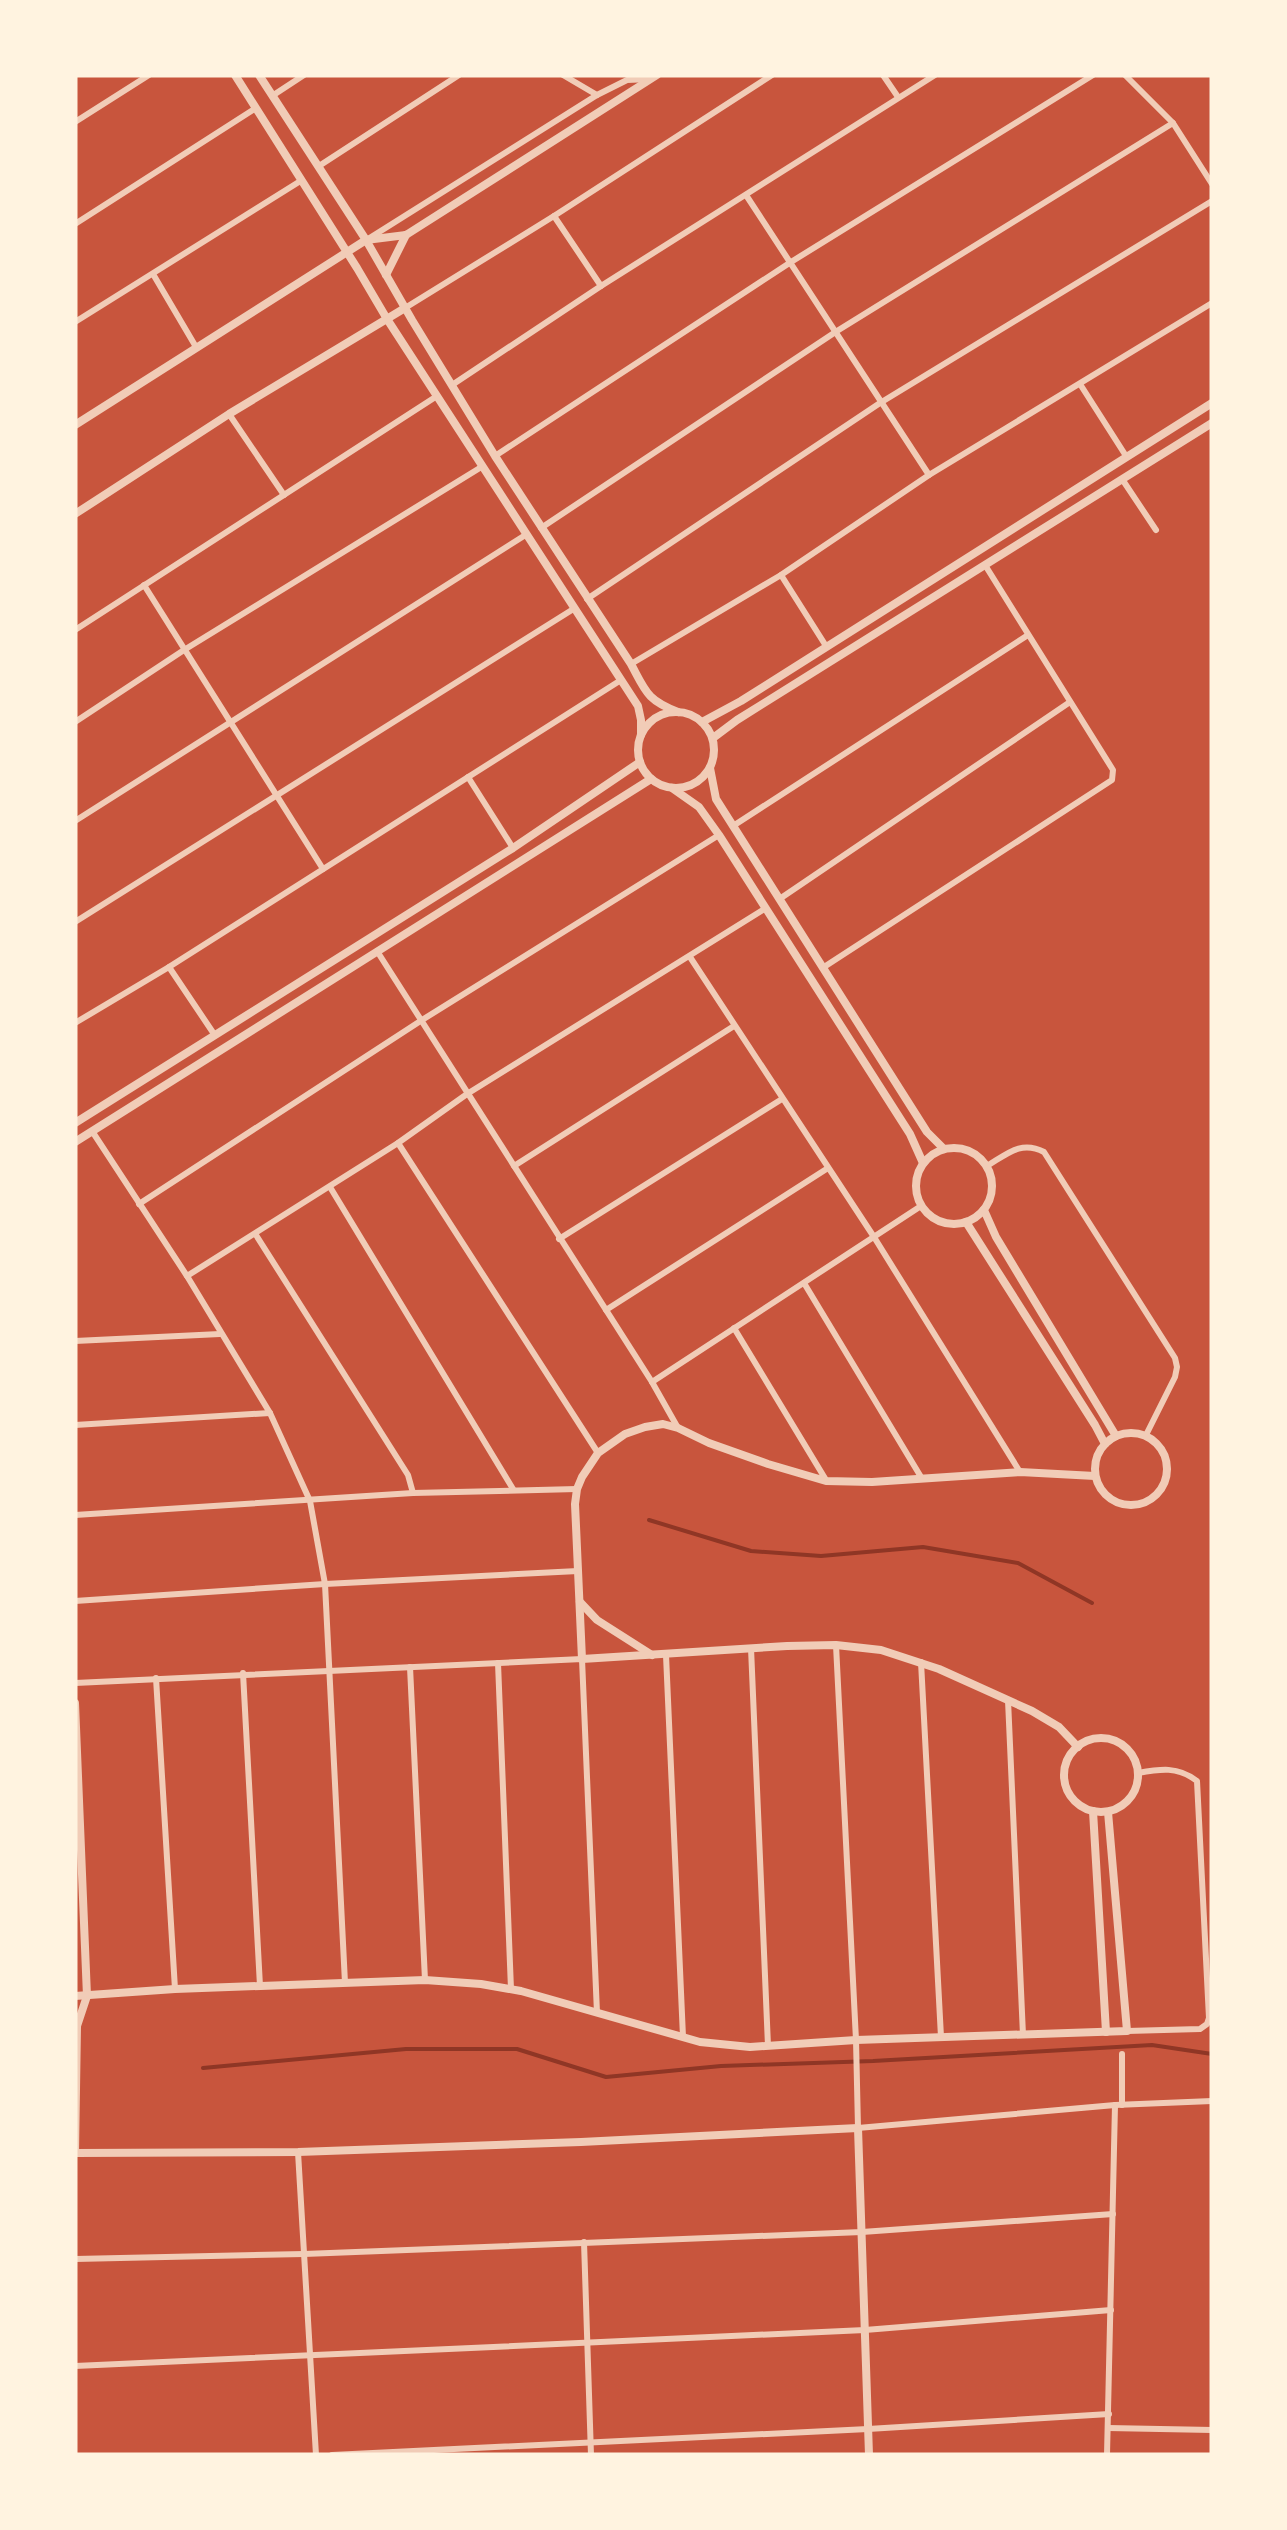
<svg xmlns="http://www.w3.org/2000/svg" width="1287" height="2530" viewBox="0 0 1287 2530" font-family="Barlow,sans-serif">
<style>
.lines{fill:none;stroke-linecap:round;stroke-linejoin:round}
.stream{stroke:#8f3625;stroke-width:4}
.minor{stroke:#f1ccb7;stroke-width:6}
.tertiary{stroke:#f1ccb7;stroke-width:8}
</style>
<rect width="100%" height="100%" fill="#c8553d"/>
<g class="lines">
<g class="stream">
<polyline points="649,1520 751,1551 821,1556 923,1547 1018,1563 1092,1603"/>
<polyline points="203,2068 406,2049 517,2049 606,2077 721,2066 873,2061 1152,2045 1212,2054"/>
</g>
<g class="minor">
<polyline points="563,75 597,95"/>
<polyline points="883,75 898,97"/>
<polyline points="1125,75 1173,123 1212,184"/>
<polyline points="272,96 304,75"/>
<polyline points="75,122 149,75"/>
<polyline points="319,166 459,75"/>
<polyline points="746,195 929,475"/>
<polyline points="554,216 601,286"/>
<polyline points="75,224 256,108"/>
<polyline points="368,239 597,95 627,80 650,79"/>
<polyline points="153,274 196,347"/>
<polyline points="405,308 554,216 772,75"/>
<polyline points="75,322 302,180"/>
<polyline points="1080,384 1126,456"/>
<polyline points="452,385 601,286 935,75"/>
<polyline points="229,414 284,495"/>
<polyline points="495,456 791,262 1093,75"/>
<polyline points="1122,479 1156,530"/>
<polyline points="541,528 837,331 1173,123"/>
<polyline points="781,575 826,646"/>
<polyline points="144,585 323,869"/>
<polyline points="587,599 880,403 1212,201"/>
<polyline points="75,630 437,396"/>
<polyline points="631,664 781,575 929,475 1212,303"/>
<polyline points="75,722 184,650 483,466"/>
<polyline points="468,777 513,848"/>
<polyline points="75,821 527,534"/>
<polyline points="733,826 1028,635"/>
<polyline points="781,898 1070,702"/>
<polyline points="75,922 575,608"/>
<polyline points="377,951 652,1382 678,1428"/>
<polyline points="690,957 874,1237 1020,1472"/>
<polyline points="169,967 214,1034"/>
<polyline points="824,967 1112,780 1113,770 985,565"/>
<polyline points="75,1023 169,967 621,680"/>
<polyline points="92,1131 187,1276 270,1413 310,1501 325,1584 345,1983"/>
<polyline points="398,1143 598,1453"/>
<polyline points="514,1166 734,1026"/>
<path d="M 987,1166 C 1007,1154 1021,1140 1044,1152 L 1175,1358 L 1177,1367 L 1175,1377 L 1146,1435"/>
<polyline points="330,1187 513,1489"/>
<polyline points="139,1204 422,1020 719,835"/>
<polyline points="256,1235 408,1475 413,1493"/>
<polyline points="559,1239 782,1099"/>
<polyline points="187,1276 398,1143 467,1094 766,908"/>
<polyline points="804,1283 921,1477"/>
<polyline points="606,1310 828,1168"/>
<polyline points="734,1328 826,1480"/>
<polyline points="75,1341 220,1334"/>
<polyline points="652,1382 921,1206"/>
<polyline points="75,1425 270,1413"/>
<polyline points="75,1515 413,1493 577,1489"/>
<polyline points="75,1601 325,1584 578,1571"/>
<polyline points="836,1645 856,2040 858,2128 1115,2105 1212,2101"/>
<polyline points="751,1648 768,2046"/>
<polyline points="666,1655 683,2037"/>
<polyline points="921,1662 941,2037"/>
<polyline points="498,1663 511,1989"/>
<polyline points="410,1667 425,1980"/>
<polyline points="243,1673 260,1986"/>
<polyline points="156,1678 175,1989"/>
<polyline points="75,1683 582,1659 597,2013"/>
<polyline points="1008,1700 1023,2035"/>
<path d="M 1127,2031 L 1200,2029 L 1207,2024 L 1209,2018 L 1197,1781 C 1178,1766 1160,1769 1138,1773"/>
<polyline points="1122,2054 1122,2105"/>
<polyline points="298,2152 316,2455"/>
<polyline points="584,2242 591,2455"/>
<polyline points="75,2259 304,2254 862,2232 1113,2214"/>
<polyline points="75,2366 865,2330 1111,2310"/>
<polyline points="1108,2428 1212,2430"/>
<polyline points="332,2455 868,2429 1109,2414"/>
<polyline points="1107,2455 1115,2105"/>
</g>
<g class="tertiary">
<polyline points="235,75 357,268 387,319 638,706 641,720 641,735"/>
<path d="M 259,75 L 366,240 L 412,320 L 495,456 L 631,664 C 646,692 647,700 678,712"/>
<polyline points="386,275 406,235"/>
<polyline points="75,425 366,240 406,235 657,75"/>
<polyline points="75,514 229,414 405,308"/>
<circle cx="676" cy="750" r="38"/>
<polyline points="702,722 741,701 1212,403"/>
<polyline points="713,738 737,720 1212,423"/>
<polyline points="710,768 716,799 927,1132 944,1149"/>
<polyline points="672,788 699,807 719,835 910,1134 923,1163"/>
<polyline points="75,1123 513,848 640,762"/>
<polyline points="75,1142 651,779"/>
<circle cx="954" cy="1186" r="38"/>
<polyline points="984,1210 996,1237 1116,1436"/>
<polyline points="966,1222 1095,1425 1105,1444"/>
<circle cx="1131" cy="1469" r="36"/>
<polyline points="580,1602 597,1620 652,1655"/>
<polyline points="75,1703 87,1996 77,2026 75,2153 298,2152 581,2142 858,2128 869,2455"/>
<circle cx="1101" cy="1775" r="37"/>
<polyline points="1078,1747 1059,1727 1032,1711 939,1669 881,1650 836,1645 787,1646 582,1659 575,1504 577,1489 582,1477 598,1453 625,1434 645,1427 663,1424 678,1428 709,1443 768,1464 826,1481 872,1482 1020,1472 1095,1476"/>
<polyline points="1093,1811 1106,2032"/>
<polyline points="75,1996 175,1989 425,1980 481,1984 521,1991 700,2042 750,2047 856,2040 1127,2031 1108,1812"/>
</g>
</g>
<rect width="1287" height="2530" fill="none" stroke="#fff3e0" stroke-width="155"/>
</svg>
